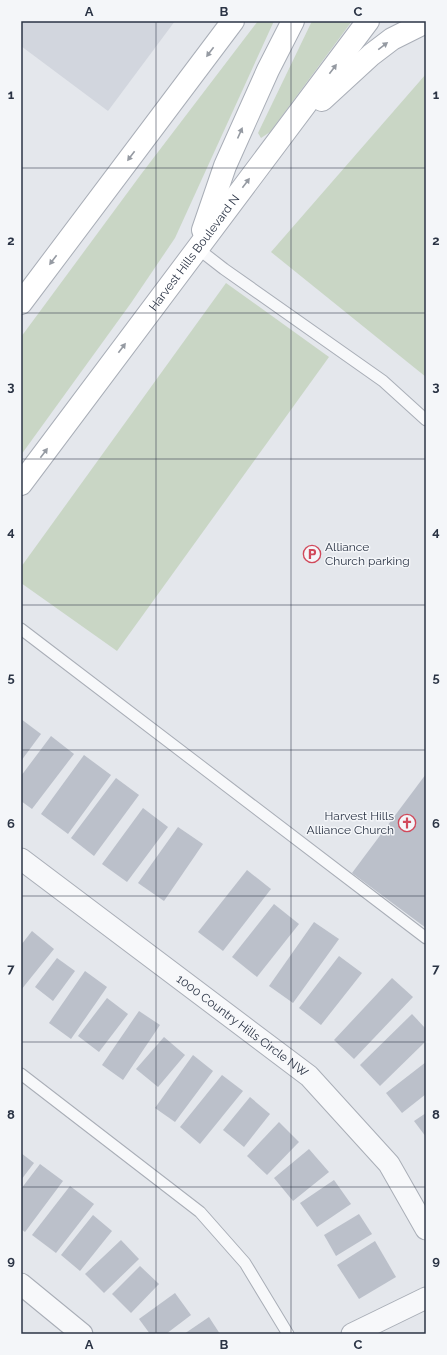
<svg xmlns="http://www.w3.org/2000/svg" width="447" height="1355" viewBox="0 0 447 1355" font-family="Raleway,sans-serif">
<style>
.built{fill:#d2d6de}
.green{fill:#c9d6c5}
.building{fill:#bbc0ca}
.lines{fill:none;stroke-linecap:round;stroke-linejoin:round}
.service-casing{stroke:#a9aeb7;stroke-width:13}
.minor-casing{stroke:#a9aeb7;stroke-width:23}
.secondary-casing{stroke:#a9aeb7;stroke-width:24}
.service{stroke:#f7f8fa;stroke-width:11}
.minor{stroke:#f7f8fa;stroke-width:21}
.secondary{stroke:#fff;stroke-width:22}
.oneway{fill:#959aa2}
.grid{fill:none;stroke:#2b3445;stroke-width:1;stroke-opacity:0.55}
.labels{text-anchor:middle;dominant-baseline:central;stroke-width:3;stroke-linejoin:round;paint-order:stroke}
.street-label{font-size:12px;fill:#2b3445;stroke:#f4f6f9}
.poi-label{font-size:12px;fill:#2b3445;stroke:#f4f6f9;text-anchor:start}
.neatline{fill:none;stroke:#2b3445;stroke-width:1.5}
.grid-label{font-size:13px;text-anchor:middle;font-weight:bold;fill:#2b3445}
</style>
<rect width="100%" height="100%" fill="#e4e7ec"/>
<polygon class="built" points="21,21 175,21 108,111 21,46"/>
<g class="green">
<polygon points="258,21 274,21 175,238 131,303 21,455 21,337 142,173"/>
<polygon points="312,21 352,21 270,132 261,138 258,133"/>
<polygon points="426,74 426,377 271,252"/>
<polygon points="226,283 329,357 117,651 21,583 21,567"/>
</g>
<g class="building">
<polygon points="21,719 41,734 21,761"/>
<polygon points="51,736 74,754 32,809 21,801 21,776"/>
<polygon points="84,755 111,775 68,834 41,814"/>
<polygon points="426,774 426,928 352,873"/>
<polygon points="116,778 139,795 94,856 71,838"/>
<polygon points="143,808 168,827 127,882 102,864"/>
<polygon points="178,827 203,844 164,901 138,883"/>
<polygon points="247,870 271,889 223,951 198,932"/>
<polygon points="274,904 299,924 257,977 232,957"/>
<polygon points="314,922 339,939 293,1003 269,986"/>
<polygon points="32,931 54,949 21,990 21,945"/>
<polygon points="339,956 362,973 321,1025 299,1008"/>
<polygon points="57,958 75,971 53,1001 35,987"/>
<polygon points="85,971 107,987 71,1039 49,1023"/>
<polygon points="392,978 413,997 354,1059 334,1040"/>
<polygon points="107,998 128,1014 99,1052 78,1036"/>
<polygon points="139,1011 160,1025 123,1080 102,1065"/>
<polygon points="412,1014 426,1029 426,1041 380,1086 360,1065"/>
<polygon points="164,1037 185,1055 158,1087 136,1069"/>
<polygon points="193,1055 213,1071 175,1122 155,1108"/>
<polygon points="426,1062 426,1094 402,1113 386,1093"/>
<polygon points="222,1075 243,1091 200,1144 180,1127"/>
<polygon points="250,1097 270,1114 244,1147 223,1130"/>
<polygon points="426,1113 426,1137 414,1121"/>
<polygon points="279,1122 299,1142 267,1175 247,1156"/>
<polygon points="309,1149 329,1172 293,1201 274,1178"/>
<polygon points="21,1153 34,1163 21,1180"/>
<polygon points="40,1164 63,1181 25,1232 21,1229 21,1189"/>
<polygon points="334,1180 351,1204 317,1227 300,1203"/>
<polygon points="70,1186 94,1204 56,1253 32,1235"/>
<polygon points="359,1214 372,1234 336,1256 324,1235"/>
<polygon points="93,1215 112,1231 80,1271 61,1255"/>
<polygon points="121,1240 139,1259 104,1293 85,1274"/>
<polygon points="375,1241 396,1277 359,1299 337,1265"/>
<polygon points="140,1266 159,1284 131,1313 112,1294"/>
<polygon points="175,1293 191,1315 166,1334 150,1334 139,1319"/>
<polygon points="209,1317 220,1334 184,1334"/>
</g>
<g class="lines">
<defs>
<g id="service">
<polyline points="197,248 224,269 383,381 426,420"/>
<polyline points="21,629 426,938"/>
<polyline points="21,1074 200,1212 245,1263 288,1334"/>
</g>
<g id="minor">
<path id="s1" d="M 21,859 L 309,1076 L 389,1164 L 426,1229"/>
<polyline points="21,1284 82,1334"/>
<polyline points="352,1334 426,1298"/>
</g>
<g id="secondary">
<polyline points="322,100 371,55 392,39 426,22"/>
<polyline points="203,230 225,166 268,70 293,21"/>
<polyline points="21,303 233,21"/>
<path id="s2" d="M 21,484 L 368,21"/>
</g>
</defs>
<use href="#service" class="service-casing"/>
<use href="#minor" class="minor-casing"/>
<use href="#secondary" class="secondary-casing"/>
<use href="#service" class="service"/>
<use href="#minor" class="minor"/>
<use href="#secondary" class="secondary"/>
</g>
<defs><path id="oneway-solid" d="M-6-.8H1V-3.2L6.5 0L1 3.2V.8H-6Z"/></defs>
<g class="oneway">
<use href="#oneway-solid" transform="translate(383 46) rotate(-37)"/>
<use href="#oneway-solid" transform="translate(210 52) rotate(127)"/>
<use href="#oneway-solid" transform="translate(333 69) rotate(-53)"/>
<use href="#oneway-solid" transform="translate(240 133) rotate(-66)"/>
<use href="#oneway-solid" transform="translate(131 156) rotate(127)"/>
<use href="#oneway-solid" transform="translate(246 183) rotate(-53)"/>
<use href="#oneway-solid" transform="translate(53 260) rotate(127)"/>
<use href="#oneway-solid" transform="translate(122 348) rotate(-53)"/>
<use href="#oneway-solid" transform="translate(44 453) rotate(-53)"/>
</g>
<path class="grid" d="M 156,21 L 156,1334M 291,21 L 291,1334M 21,168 L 426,168M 21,313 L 426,313M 21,459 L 426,459M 21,605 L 426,605M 21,750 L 426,750M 21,896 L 426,896M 21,1042 L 426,1042M 21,1187 L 426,1187"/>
<defs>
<symbol id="parking-ring" viewBox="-11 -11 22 22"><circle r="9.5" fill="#f4f6f9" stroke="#d1495b" stroke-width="1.5"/><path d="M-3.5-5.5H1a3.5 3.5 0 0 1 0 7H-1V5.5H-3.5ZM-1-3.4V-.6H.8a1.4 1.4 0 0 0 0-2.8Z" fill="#d1495b"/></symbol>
<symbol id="church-ring" viewBox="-11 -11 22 22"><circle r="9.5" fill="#f4f6f9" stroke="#d1495b" stroke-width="1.5"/><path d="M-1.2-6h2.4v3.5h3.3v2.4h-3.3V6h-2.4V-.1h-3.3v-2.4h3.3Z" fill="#d1495b"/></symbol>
</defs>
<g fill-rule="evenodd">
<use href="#parking-ring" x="302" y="544" width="20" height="20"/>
<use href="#church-ring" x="397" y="813" width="20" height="20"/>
</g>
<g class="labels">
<g class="street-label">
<text stroke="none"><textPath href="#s2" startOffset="289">Harvest Hills Boulevard N</textPath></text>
<text stroke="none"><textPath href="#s1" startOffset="277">1000 Country Hills Circle NW</textPath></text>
</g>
<g class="poi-label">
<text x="325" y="547">Alliance<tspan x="325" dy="14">Church parking</tspan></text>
<text x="394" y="816" text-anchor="end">Harvest Hills<tspan x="394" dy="14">Alliance Church</tspan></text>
</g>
</g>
<rect width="447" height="1355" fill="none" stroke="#f4f6f9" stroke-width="44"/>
<rect x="22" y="22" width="403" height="1311" class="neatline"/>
<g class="grid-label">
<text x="89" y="16">A</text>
<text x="224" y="16">B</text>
<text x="358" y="16">C</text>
<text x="11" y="99">1</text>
<text x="436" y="99">1</text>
<text x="11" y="245">2</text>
<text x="436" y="245">2</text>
<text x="11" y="391">3</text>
<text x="436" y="391">3</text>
<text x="11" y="536">4</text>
<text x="436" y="536">4</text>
<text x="11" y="682">5</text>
<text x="436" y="682">5</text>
<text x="11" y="828">6</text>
<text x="436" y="828">6</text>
<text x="11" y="973">7</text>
<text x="436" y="973">7</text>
<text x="11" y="1119">8</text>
<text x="436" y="1119">8</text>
<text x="11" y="1265">9</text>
<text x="436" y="1265">9</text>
<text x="89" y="1349">A</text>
<text x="224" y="1349">B</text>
<text x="358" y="1349">C</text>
</g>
</svg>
